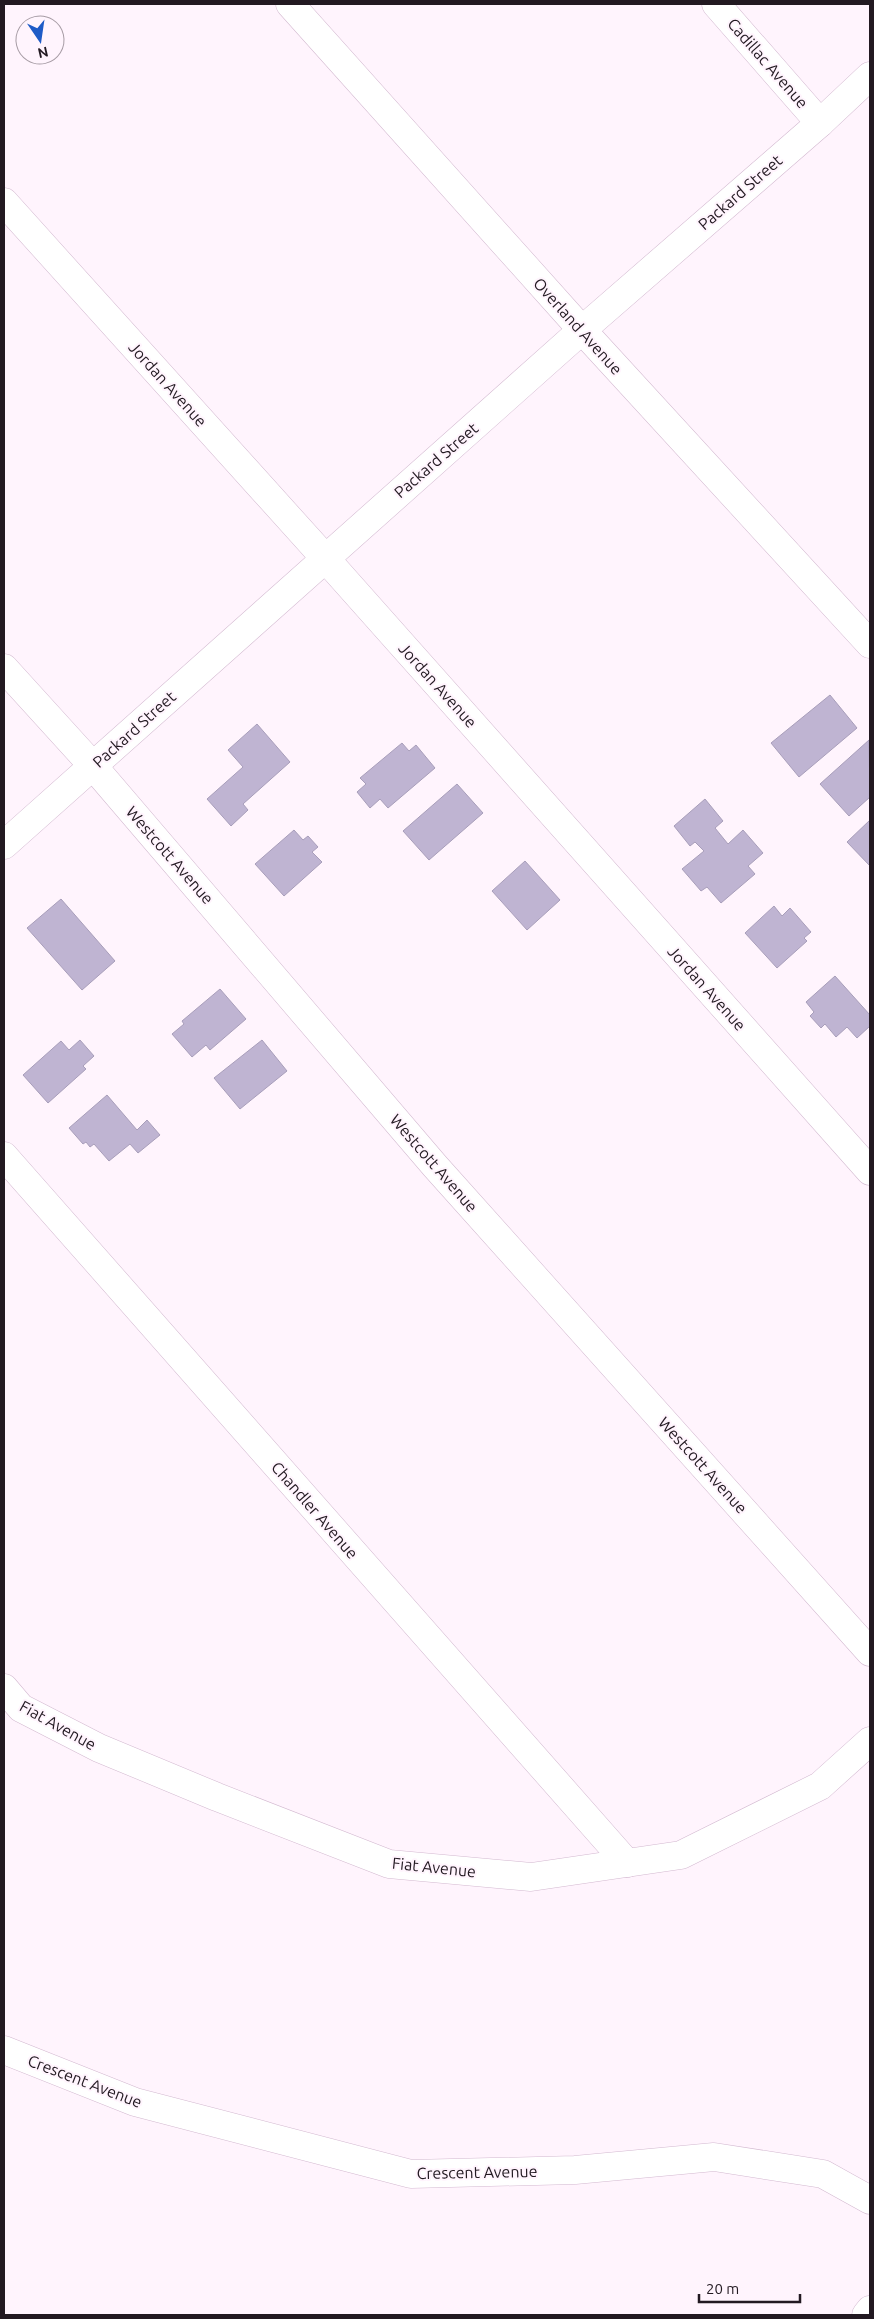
<svg xmlns="http://www.w3.org/2000/svg" width="874" height="2319" viewBox="0 0 874 2319" font-family="Ubuntu,sans-serif">
<style>
.building{fill:#bfb4d2;stroke:#a89eba}
.lines{fill:none;stroke-linecap:round;stroke-linejoin:round}
.minor-casing{stroke:#d3b9d0;stroke-width:29}
.minor{stroke:#fff;stroke-width:28}
.labels{text-anchor:middle;dominant-baseline:central;stroke-width:4;stroke-linejoin:round;paint-order:stroke}
.street-label{font-size:16px;fill:#221921;stroke:#fff4fd}
</style>
<rect width="100%" height="100%" fill="#fff4fd"/>
<g class="building">
<polygon points="830,695 857,728 799,777 771,743"/>
<polygon points="257,724 290,762 243,804 248,810 231,826 207,799 243,767 228,750"/>
<polygon points="869,740 870,797 849,816 820,784"/>
<polygon points="402,743 409,751 416,745 435,768 388,808 380,799 370,808 357,792 366,784 360,778"/>
<polygon points="457,784 483,813 429,860 403,831"/>
<polygon points="705,799 723,821 715,828 728,844 743,830 763,853 748,866 755,874 721,903 707,887 701,891 682,869 704,851 695,842 690,846 674,826"/>
<polygon points="870,820 870,866 847,842"/>
<polygon points="294,830 303,840 308,836 318,847 312,852 322,862 284,896 255,864"/>
<polygon points="525,861 560,900 527,930 492,891"/>
<polygon points="61,899 115,961 82,990 27,928"/>
<polygon points="774,906 782,916 790,908 811,932 804,938 807,941 777,968 745,933"/>
<polygon points="835,976 870,1015 870,1026 857,1038 847,1027 836,1037 825,1024 821,1028 810,1016 814,1012 806,1002"/>
<polygon points="220,989 246,1019 210,1050 206,1045 192,1057 172,1034 184,1024 182,1021"/>
<polygon points="80,1040 94,1056 83,1066 86,1069 48,1103 23,1075 61,1041 69,1050"/>
<polygon points="262,1040 287,1071 240,1109 214,1078"/>
<polygon points="107,1095 137,1130 147,1120 160,1135 138,1153 130,1144 109,1161 94,1144 90,1147 86,1142 83,1144 69,1128"/>
</g>
<g class="lines">
<defs>
<g id="minor">
<polyline points="290,4 582,330 870,644"/>
<polyline points="716,4 820,123"/>
<polyline points="4,202 325,558 870,1171"/>
<polyline points="4,668 93,766 435,1166 870,1652"/>
<polyline points="4,845 582,330 820,123 870,76"/>
<polyline points="4,1156 627,1863"/>
<polyline points="4,1688 21,1708 99,1748 217,1797 389,1864 531,1877 681,1855 820,1786 870,1741"/>
<polyline points="4,2050 135,2102 411,2174 575,2170 714,2157 823,2174 870,2200"/>
<polyline points="866,2315 870,2310"/>
</g>
</defs>
<use href="#minor" class="minor-casing"/>
<use href="#minor" class="minor"/>
</g>
<g class="labels">
<g class="street-label">
<text transform="translate(768 63) rotate(49)">Cadillac Avenue</text>
<text transform="translate(740 192) rotate(-41)">Packard Street</text>
<text transform="translate(578 326) rotate(48)">Overland Avenue</text>
<text transform="translate(168 384) rotate(48)">Jordan Avenue</text>
<text transform="translate(436 460) rotate(-41)">Packard Street</text>
<text transform="translate(438 685) rotate(48)">Jordan Avenue</text>
<text transform="translate(134 729) rotate(-42)">Packard Street</text>
<text transform="translate(170 855) rotate(49)">Westcott Avenue</text>
<text transform="translate(707 988) rotate(48)">Jordan Avenue</text>
<text transform="translate(434 1163) rotate(49)">Westcott Avenue</text>
<text transform="translate(703 1465) rotate(48)">Westcott Avenue</text>
<text transform="translate(315 1510) rotate(49)">Chandler Avenue</text>
<text transform="translate(58 1725) rotate(29)">Fiat Avenue</text>
<text transform="translate(434 1867) rotate(6)">Fiat Avenue</text>
<text transform="translate(85 2081) rotate(21)">Crescent Avenue</text>
<text transform="translate(477 2172) rotate(-1)">Crescent Avenue</text>
</g>
</g>
<rect width="874" height="2319" fill="none" stroke="#221921" stroke-width="10"/>
<g transform="translate(40 40) rotate(167)"><circle r="24" fill="#fff4fd" stroke="#a79ca5"/>
<path d="M0-4L9 19L0 12L-9 19Z" fill="#1e5bc7"/>
<text y="-8" font-size="14" font-weight="bold" text-anchor="middle" fill="#221921">N</text>
</g>
<path d="M699 2294v8h101v-8" fill="none" stroke="#221921" stroke-width="2.5"/>
<text x="706" y="2294" font-size="15" fill="#221921" stroke="#fff4fd" stroke-width="4" paint-order="stroke">20 m</text>
</svg>
